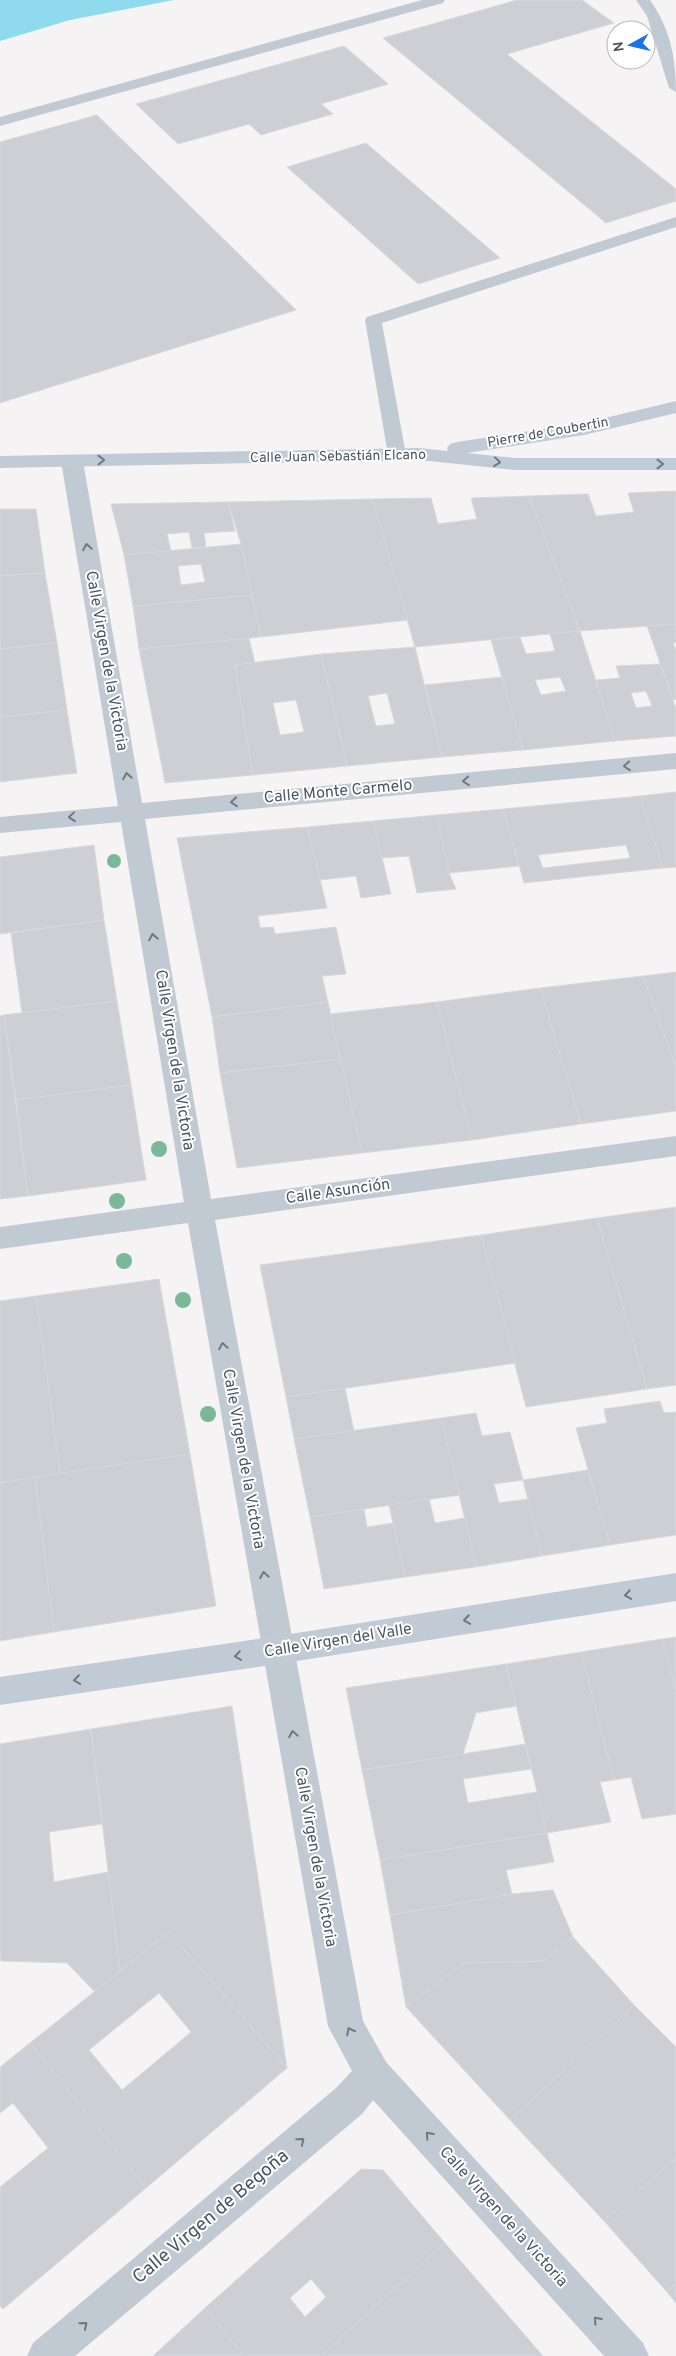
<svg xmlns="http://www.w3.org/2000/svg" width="676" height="2356" viewBox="0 0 676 2356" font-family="Overpass,sans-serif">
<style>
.water{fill:#90daee}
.building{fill:#cdcfd5;stroke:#d7d9de;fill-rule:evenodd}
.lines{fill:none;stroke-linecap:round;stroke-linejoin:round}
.lane{fill:#c1cad2;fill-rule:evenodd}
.street{fill:#c1cad2;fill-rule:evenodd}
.secondary{fill:#c1cbd6;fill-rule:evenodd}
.tree{fill:#7bb799}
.oneway{stroke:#6e7984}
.oneway2{stroke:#6e7983}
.labels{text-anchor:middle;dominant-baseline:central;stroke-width:4;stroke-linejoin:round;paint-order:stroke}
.far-street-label{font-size:14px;fill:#4a5661;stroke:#fff}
.street-label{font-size:16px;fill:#4a5661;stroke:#fff}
.near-street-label{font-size:19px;fill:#4a5661;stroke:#fff}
</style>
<rect width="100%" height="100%" fill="#f5f3f3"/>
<polygon class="water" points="0,0 174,0 70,20 0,41"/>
<g class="building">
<polygon points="517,0 582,0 614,23 507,54 676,189 676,201 606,223 383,38"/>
<polygon points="344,46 388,84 321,104 333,114 261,135 249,124 178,144 136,104"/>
<polygon points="97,115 296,310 0,403 0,142"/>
<polygon points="366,143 500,258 418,284 287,167"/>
<polygon points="676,491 676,624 580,631 529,496 588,494 596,516 634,512 628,493"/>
<polygon points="529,496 580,631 415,647 372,499 431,498 438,524 477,519 471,498"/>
<polygon points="372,499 408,620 261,637 241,544 228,502"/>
<polygon points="228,502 235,531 204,533 206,547 192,548 189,532 167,534 171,551 124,555 111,504"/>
<polygon points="0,509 36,509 45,573 0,576"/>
<path d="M 241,544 L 252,595 L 133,606 L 124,555 ZM 201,564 L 205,582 L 181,585 L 178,566 Z"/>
<polygon points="45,573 57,643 0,649 0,576"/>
<polygon points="252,595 261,637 139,649 133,606"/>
<polygon points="676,624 676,643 673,643 676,650 676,699 673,700 647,626"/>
<path d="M 580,631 L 615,741 L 523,750 L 491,640 L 520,637 L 526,654 L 555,651 L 550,634 ZM 560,677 L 566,691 L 541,695 L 535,680 Z"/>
<polygon points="249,638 255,663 235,665 253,775 165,783 139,649"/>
<polygon points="57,643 67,710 0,717 0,649"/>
<path d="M 415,647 L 442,757 L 347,766 L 321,654 ZM 387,693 L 395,724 L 376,726 L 368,696 Z"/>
<path d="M 321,654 L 347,766 L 253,775 L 235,665 ZM 296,700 L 304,732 L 280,735 L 273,703 Z"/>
<path d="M 660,664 L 676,709 L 676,736 L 615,741 L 596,680 L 620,678 L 616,666 ZM 646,691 L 652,706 L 636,708 L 631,693 Z"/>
<polygon points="502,677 523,750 442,757 425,685"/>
<polygon points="67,710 77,773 0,782 0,717"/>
<polygon points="676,792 676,867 663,868 640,796"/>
<path d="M 640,796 L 663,868 L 524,883 L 503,809 ZM 626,845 L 630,858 L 543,868 L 538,855 Z"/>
<polygon points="503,809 519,866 449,873 437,815"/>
<polygon points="437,815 449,873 456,889 417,893 409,856 381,858 373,821"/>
<polygon points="373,821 391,894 361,898 356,876 320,880 307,827"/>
<polygon points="307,827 327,908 258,916 260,928 273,927 275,934 336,927 346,974 322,976 328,1002 212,1017 177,838"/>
<polygon points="94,845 104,920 0,934 0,857"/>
<polygon points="104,920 117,1001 22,1013 11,933"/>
<polygon points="676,972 676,1068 643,976"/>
<polygon points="643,976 676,1068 676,1111 581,1124 540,988"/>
<polygon points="540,988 581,1124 472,1140 437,1002"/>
<polygon points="117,1001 131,1085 16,1100 4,1015"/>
<polygon points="328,1002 341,1059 220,1073 212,1017"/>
<polygon points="437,1002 472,1140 362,1153 330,1014"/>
<polygon points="4,1015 28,1196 0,1199 0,1016"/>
<polygon points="341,1059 362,1153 237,1168 220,1073"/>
<polygon points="131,1085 146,1180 28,1196 16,1100"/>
<polygon points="676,1207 676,1385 647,1389 597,1218"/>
<polygon points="597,1218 647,1389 526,1407 481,1235"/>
<polygon points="481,1235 516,1363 286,1397 260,1265"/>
<polygon points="159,1279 190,1454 60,1474 36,1296"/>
<polygon points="36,1296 60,1474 0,1483 0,1301"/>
<polygon points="345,1388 354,1431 294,1439 286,1397"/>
<polygon points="660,1401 664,1413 676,1412 676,1535 610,1545 576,1428 607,1423 604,1409"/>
<polygon points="476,1413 482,1436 510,1432 523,1480 494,1484 499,1503 528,1499 542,1556 476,1567 441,1418"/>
<polygon points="441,1418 460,1495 310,1517 294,1439"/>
<polygon points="190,1454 216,1606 54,1632 35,1477"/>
<polygon points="588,1470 610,1545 542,1556 523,1480"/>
<polygon points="35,1477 54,1632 0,1641 0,1483"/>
<polygon points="429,1499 435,1523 465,1518 476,1567 405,1577 389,1505"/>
<polygon points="364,1509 367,1527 393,1523 405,1577 324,1589 310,1517"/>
<polygon points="676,1637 676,1690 662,1639"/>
<polygon points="662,1639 676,1690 676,1814 642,1819 631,1777 614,1780 581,1652"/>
<polygon points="581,1652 614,1780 600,1782 611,1822 547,1833 506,1664"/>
<polygon points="506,1664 516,1706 476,1713 463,1754 362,1770 346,1688"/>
<polygon points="232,1706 274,1984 287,2068 169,1932 120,1971 91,1729"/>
<polygon points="91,1729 102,1824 49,1832 54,1882 108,1872 120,1971 95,1992 67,1963 1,1961 0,1952 0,1744"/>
<polygon points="525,1744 531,1769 463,1779 468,1803 537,1792 547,1833 380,1860 362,1770"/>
<polygon points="547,1833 554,1862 506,1870 512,1894 390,1915 380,1860"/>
<polygon points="553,1890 573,1937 543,1961 464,1963 406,2007 390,1915 512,1894"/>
<path d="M 169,1932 L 287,2068 L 146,2188 L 30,2043 ZM 159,1993 L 191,2032 L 122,2090 L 89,2050 Z"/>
<polygon points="573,1937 634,2005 510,2120 406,2007 464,1963 543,1961"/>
<polygon points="634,2005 676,2047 676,2158 604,2221 510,2120"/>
<polygon points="30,2043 146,2188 3,2309 0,2306 0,2187 48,2148 13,2103 0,2113 0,2067"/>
<polygon points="676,2158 676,2282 667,2292 604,2221"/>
<path d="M 361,2169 L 383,2170 L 445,2243 L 321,2356 L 244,2356 L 205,2308 ZM 311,2279 L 326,2297 L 305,2317 L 290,2298 Z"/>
<polygon points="445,2243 543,2356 321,2356"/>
<polygon points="676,2282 676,2303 667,2292"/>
<polygon points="205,2308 244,2356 153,2356"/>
</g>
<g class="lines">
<g class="lane">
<polygon points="422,0 445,0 443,3 0,126 0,117"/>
<path d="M 636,0 L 650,0 C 670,28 676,58 676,92 L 669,88 L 647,16 Z"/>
<polygon points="676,217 676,227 382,323 406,455 403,459 391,459 388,455 365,320 367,317"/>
</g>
<polygon class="street" points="72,455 79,457 83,461 142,803 676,753 676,769 145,819 211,1199 676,1136 676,1156 215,1220 363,2021 386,2062 643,2343 649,2356 604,2356 373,2100 362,2114 75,2356 27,2356 33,2343 336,2088 352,2071 328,2026 188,1223 0,1249 0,1227 184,1202 121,822 0,833 0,817 118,806 61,461 65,457"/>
<g class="secondary">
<polygon points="676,401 676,413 584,435 467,453 515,458 676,458 676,470 515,470 419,460 0,468 0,456 419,448 448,451 447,448 450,444 457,442 584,423"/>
<polygon points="676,1573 676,1601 278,1664 0,1705 0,1677 278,1636"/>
</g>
</g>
<g class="tree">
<circle cx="114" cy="861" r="7"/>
<circle cx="159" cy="1149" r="8"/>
<circle cx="117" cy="1201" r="8"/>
<circle cx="124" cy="1261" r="8"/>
<circle cx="183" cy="1300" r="8"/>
<circle cx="208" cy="1414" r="8"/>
</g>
<defs><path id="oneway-chevron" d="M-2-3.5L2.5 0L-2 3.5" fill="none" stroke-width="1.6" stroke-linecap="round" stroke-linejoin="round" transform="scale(1.25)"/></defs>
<g class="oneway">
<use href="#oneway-chevron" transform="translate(101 460) rotate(-1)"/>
<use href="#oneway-chevron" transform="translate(497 462) rotate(6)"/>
<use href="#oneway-chevron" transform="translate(660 464)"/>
<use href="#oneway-chevron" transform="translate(628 1595) rotate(171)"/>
<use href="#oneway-chevron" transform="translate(467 1620) rotate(171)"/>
<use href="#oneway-chevron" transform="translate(238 1656) rotate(172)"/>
<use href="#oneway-chevron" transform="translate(77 1680) rotate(172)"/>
</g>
<g class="oneway2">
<use href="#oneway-chevron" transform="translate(87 547) rotate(-100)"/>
<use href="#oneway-chevron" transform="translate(627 766) rotate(175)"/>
<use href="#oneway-chevron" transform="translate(127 776) rotate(-100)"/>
<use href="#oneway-chevron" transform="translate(466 781) rotate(175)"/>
<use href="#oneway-chevron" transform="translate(234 802) rotate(175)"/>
<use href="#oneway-chevron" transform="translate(72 817) rotate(174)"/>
<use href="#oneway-chevron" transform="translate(153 937) rotate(-99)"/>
<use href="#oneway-chevron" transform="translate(223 1346) rotate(-100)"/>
<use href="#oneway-chevron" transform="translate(264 1575) rotate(-100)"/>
<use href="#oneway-chevron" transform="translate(293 1734) rotate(-100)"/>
<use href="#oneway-chevron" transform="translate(350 2031) rotate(-117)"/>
<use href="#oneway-chevron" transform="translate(429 2135) rotate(-132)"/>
<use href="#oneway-chevron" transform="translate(301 2141) rotate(-40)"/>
<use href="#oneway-chevron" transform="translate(597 2320) rotate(-132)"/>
<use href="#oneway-chevron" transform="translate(84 2325) rotate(-40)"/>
</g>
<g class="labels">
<g class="far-street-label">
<text transform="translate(548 433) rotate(-10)">Pierre de Coubertin</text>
<text transform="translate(338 457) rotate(-1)">Calle Juan Sebastián Elcano</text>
</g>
<g class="street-label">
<text transform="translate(106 661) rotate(80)">Calle Virgen de la Victoria</text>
<text transform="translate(338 792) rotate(-5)">Calle Monte Carmelo</text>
<text transform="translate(174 1060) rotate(81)">Calle Virgen de la Victoria</text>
<text transform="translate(338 1192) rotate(-8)">Calle Asunción</text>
<text transform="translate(243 1459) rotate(80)">Calle Virgen de la Victoria</text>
<text transform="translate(338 1641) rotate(-9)">Calle Virgen del Valle</text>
<text transform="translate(315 1857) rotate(80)">Calle Virgen de la Victoria</text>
<text transform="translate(503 2217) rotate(48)">Calle Virgen de la Victoria</text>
</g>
<g class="near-street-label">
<text transform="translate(211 2217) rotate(-40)">Calle Virgen de Begoña</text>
</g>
</g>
<g transform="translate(631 45) rotate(262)"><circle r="24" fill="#ffffff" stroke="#b7bbc0"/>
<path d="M0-4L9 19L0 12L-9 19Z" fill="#1a73e8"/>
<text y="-8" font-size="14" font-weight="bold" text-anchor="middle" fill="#4a5661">N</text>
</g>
</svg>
